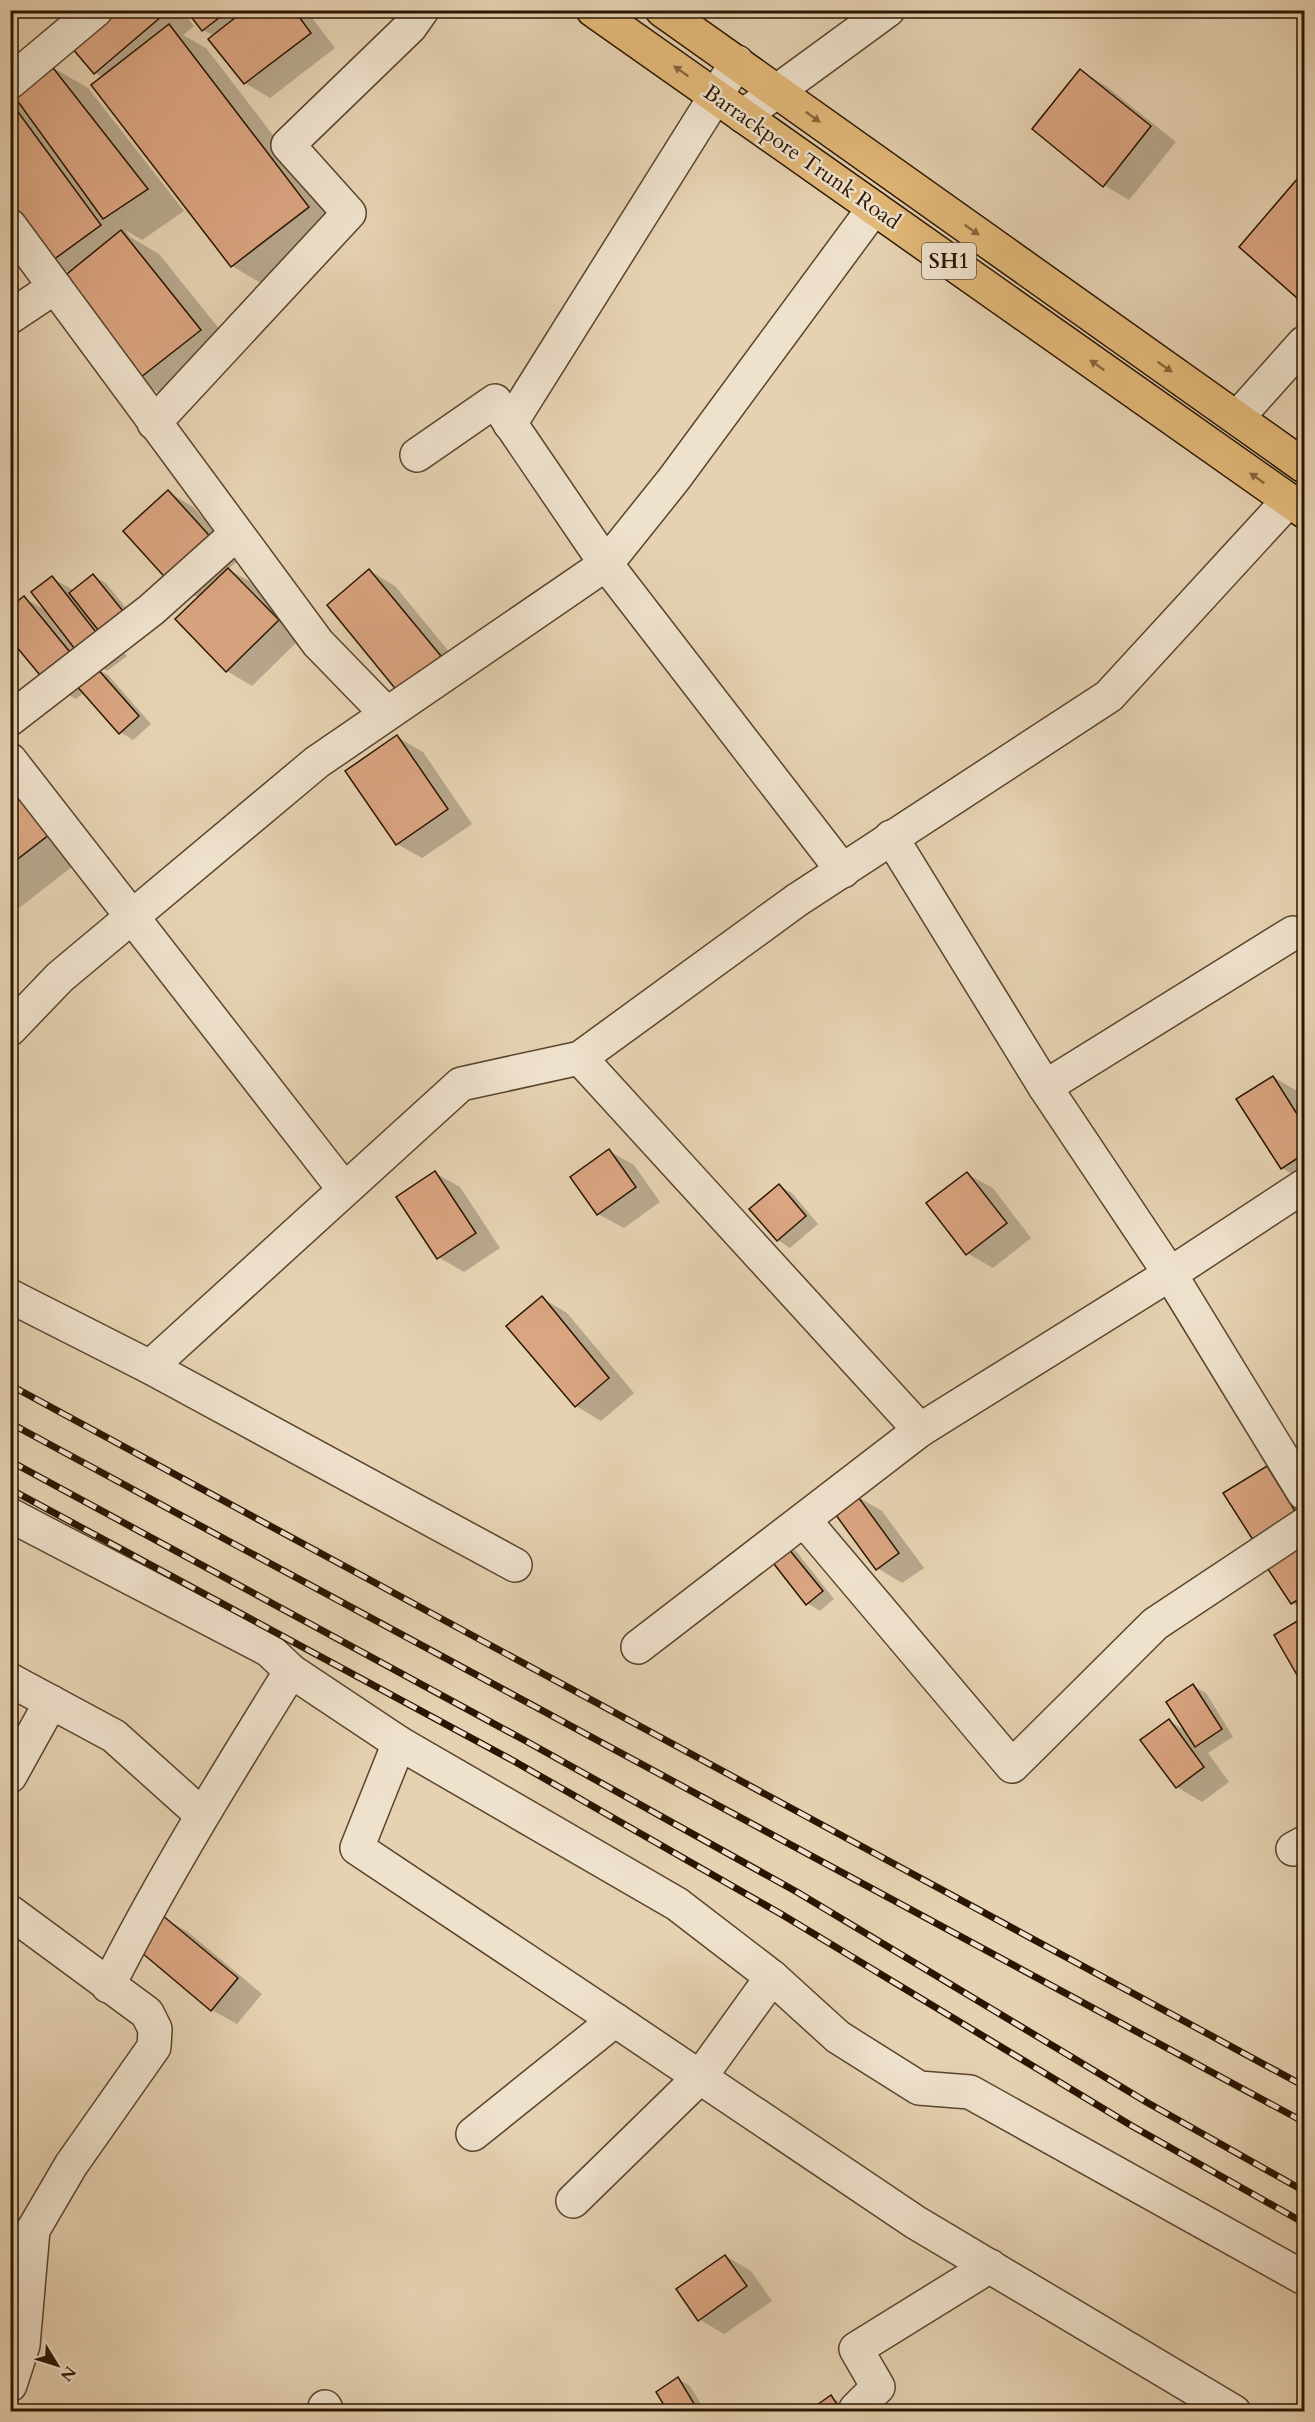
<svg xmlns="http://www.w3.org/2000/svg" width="1315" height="2422" viewBox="0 0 1315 2422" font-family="Cardo,serif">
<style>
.shadow{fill:#0003}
.building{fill:#daa581;stroke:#2a1500;stroke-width:1.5}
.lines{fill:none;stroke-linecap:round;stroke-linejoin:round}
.minor-casing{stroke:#59442c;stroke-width:36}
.major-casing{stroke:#2a1500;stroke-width:36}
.minor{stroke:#efe2cd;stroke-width:33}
.major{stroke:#e3b979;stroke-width:33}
.rail-casing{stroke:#2a1500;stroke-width:7}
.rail{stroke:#efe2cd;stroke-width:4.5;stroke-dasharray:14;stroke-linecap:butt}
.oneway{fill:#86673c}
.labels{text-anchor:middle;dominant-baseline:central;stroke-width:5;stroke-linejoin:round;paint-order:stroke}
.shield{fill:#efe2cd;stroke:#65523e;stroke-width:1.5}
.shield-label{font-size:21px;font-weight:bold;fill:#2a1500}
.street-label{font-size:22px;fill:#2a1500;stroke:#efe2cd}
</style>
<rect width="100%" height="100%" fill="#e6d2b2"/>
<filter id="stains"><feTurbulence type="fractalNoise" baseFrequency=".00333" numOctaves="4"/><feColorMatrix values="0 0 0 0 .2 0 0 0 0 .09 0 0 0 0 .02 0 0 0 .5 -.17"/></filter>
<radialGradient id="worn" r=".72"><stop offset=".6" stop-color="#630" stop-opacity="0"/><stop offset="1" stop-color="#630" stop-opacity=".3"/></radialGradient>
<g class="shadow">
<polygon points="118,10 181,10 194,26 183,35 206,48 345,229 269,288 232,266 103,77 95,73"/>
<polygon points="188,10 306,10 335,48 270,98 245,83 214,36 203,30"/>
<polygon points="50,66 88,88 184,211 142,240 125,230 130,237 159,254 237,351 174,402 137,380 70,273 50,262 10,208 10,99 23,106"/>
<polygon points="1081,71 1106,86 1176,142 1129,200 1104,185"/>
<polygon points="1304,173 1304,302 1241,247"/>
<polygon points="168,492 193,507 240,559 228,569 254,584 304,635 252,686 227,671 199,598 172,583"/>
<polygon points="370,571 395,586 465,671 425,705"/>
<polygon points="93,576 106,583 133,617 119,646 127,656 107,671 90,661 95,668 108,675 151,724 133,740 120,732 85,692 76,699 50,685 24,598 47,611 52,578 75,591"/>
<polygon points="397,737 423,752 472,824 422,858 397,844"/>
<polygon points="10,771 86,856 10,915"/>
<polygon points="1273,1077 1299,1092 1304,1101 1304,1181 1282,1168"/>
<polygon points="609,1151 634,1165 660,1202 624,1228 598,1214"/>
<polygon points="435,1173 460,1187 500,1248 464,1272 438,1257"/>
<polygon points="967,1174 993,1188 1031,1238 993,1268 967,1253"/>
<polygon points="779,1186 792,1193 818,1224 790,1248 778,1240 752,1210"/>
<polygon points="542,1298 567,1313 634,1393 601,1421 576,1406"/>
<polygon points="1267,1468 1292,1482 1304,1502 1304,1610 1292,1603 1264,1560"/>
<polygon points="856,1496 882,1511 924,1568 902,1583 877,1568"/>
<polygon points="783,1543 796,1551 834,1599 820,1611 807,1603"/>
<polygon points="1304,1619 1304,1677 1298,1673 1276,1635"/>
<polygon points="1193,1686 1206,1693 1233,1737 1208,1753 1229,1782 1202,1802 1177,1787 1169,1721 1186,1731"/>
<polygon points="162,1917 188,1932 262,1994 237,2024 212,2010"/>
<polygon points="726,2256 751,2271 772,2301 724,2334 699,2319"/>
<polygon points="678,2379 690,2386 706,2412 670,2412"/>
<polygon points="831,2397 857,2412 809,2412"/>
</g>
<g class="building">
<polygon points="116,10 169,10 94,74 72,48"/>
<polygon points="186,10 229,10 202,31"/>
<polygon points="245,10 294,10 311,33 244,84 208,39"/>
<polygon points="169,24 309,207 231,267 91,85"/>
<polygon points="50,64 148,189 103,219 11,92"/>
<polygon points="1080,69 1151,126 1103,187 1032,129"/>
<polygon points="10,101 101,225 49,263 10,211"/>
<polygon points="1304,171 1304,304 1239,247"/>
<polygon points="121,230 201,330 136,381 57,282"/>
<polygon points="168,490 216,543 171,584 123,531"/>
<polygon points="228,568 279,620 226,672 175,619"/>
<polygon points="369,569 441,656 398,692 327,605"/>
<polygon points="93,574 131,621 106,640 69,593"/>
<polygon points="52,576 103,641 81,657 31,592"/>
<polygon points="24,596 78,662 49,686 10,639 10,607"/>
<polygon points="95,666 139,716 119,734 75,684"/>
<polygon points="397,735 448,809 396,845 345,771"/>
<polygon points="10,783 50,834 10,865"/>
<polygon points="1273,1076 1304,1125 1304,1154 1281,1169 1236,1099"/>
<polygon points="609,1149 636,1187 597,1215 570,1177"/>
<polygon points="435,1171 476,1233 437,1259 396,1197"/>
<polygon points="967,1172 1007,1223 966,1255 926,1203"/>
<polygon points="779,1184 806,1216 777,1241 749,1209"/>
<polygon points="542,1296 609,1378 575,1407 506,1326"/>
<polygon points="1267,1466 1298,1516 1255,1543 1223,1493"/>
<polygon points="856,1494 899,1553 876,1570 833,1511"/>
<polygon points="1304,1532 1304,1596 1291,1604 1262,1560"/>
<polygon points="783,1542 823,1591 806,1605 767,1555"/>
<polygon points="1304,1617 1304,1670 1297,1675 1274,1635"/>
<polygon points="1193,1684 1222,1729 1195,1747 1166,1702"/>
<polygon points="1169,1719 1204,1767 1176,1788 1140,1740"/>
<polygon points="162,1915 238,1978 211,2011 135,1947"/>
<polygon points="725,2255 747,2286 698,2321 676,2289"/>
<polygon points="678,2377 699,2412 668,2412 656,2392"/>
<polygon points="831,2395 842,2412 807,2412"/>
</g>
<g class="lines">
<defs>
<g id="minor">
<polyline points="10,82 96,10"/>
<polyline points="743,116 888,10"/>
<polyline points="10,226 318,643 386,713"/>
<polyline points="10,317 55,287"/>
<polyline points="1237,418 1304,343"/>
<polyline points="154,423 349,213 288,145 410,27 422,10"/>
<polyline points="510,424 737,62"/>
<polyline points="417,455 495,401 606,564 843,871"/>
<polyline points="10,719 151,610 236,534"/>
<polyline points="10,760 344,1189"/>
<polyline points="891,837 1045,1087 1170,1274 1304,1493"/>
<polyline points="10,1029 60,977 317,762 606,564 674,479 874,208"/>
<polyline points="580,1058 920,1430"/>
<polyline points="1045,1087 1293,933"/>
<polyline points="10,1296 150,1367 515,1565"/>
<polyline points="150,1367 461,1084 580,1058 797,900 1109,696 1289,500"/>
<polyline points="10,1515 269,1650 291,1671 399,1743 677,1904 772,1977 838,2037 919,2088 970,2092 1304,2278"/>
<polyline points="804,1520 1012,1766 1155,1624 1304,1525"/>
<polyline points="638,1647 920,1430 1170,1274 1304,1186"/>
<polyline points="10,1680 114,1736 202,1815"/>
<polyline points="399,1743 357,1848 615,2020"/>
<polyline points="10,1776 51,1702"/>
<polyline points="1293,1849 1304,1843"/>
<polyline points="10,1912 147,2013 155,2029 154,2047 71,2165 33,2230 23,2345 10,2385"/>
<path d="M 108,1986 C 163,1877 227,1774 291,1671"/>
<polyline points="473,2134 615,2020 915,2222 1234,2412"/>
<polyline points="573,2201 700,2077 772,1977"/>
<polyline points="325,2407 327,2412"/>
<polyline points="858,2412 856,2409 878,2387 856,2349 990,2266"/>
</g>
<g id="major">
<polyline points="593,10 1304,511"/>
<polyline points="662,10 1304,466"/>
</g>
</defs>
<use href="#minor" class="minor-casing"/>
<use href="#major" class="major-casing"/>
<use href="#minor" class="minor"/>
<use href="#major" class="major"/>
<defs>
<g id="rail">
<polyline points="10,1385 1304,2086"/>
<polyline points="10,1423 1304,2122"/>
<polyline points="10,1461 524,1740 797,1892 1148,2103 1304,2191"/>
<polyline points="10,1489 512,1760 781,1914 1132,2126 1304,2223"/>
</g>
</defs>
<use href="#rail" class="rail-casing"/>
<use href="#rail" class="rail"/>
</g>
<defs><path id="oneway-solid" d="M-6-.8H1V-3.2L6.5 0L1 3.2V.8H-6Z" transform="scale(1.5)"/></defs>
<g class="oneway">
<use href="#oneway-solid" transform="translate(681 71) rotate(-145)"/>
<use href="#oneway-solid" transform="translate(813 117) rotate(36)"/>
<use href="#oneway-solid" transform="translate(972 230) rotate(35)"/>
<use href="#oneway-solid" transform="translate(1097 365) rotate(-145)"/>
<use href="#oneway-solid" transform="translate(1165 367) rotate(35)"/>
<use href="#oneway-solid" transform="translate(1257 478) rotate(-145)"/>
</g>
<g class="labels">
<rect class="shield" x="922" y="243" width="54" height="36" rx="4.5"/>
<g class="shield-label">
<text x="949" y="261">SH1</text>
</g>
<g class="street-label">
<text transform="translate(802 157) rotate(35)">Barrackpore Trunk Road</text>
</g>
</g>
<rect width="1315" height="2422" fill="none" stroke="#e6d2b2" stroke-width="36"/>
<rect x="12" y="12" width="1291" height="2398" fill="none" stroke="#2a1500" stroke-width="3"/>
<rect x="18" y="18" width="1279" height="2386" fill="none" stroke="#2a1500" stroke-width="1.5"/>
<g transform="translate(57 2365) rotate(128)" stroke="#efe2cd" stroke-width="4.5" paint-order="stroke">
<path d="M0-4.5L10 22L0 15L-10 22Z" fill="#2a1500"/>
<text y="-9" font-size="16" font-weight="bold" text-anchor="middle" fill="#2a1500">N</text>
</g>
<rect width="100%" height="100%" filter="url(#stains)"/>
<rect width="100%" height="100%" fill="url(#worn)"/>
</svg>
